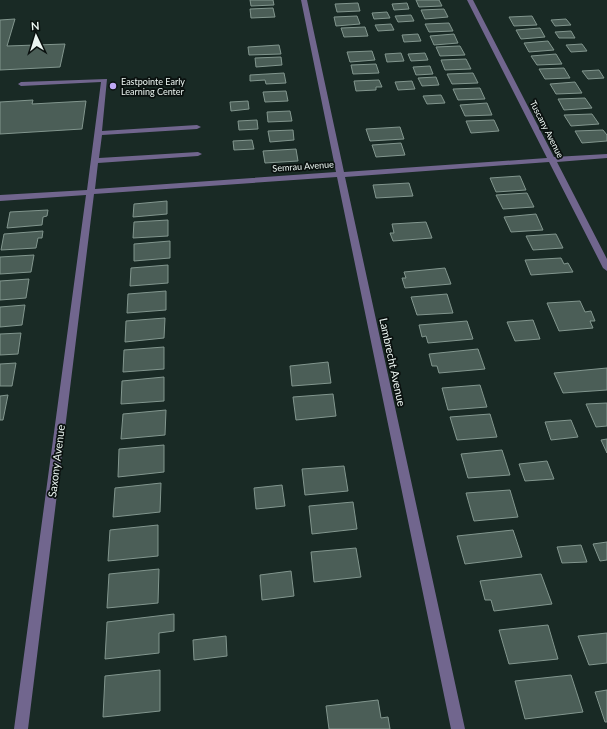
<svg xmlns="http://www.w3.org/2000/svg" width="607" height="729" viewBox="0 0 607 729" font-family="Lato,sans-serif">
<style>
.building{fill:#4b5e57;stroke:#82968e}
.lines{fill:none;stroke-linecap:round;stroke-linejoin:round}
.minor{fill:#71668e;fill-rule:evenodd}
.poi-dot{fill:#bea9f5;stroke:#0a110f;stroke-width:1.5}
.labels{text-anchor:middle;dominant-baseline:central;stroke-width:3.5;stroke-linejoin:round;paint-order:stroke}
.far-poi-label{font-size:9px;fill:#ecf6f2;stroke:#0a110f;text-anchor:start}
.far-street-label{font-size:9px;fill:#ecf6f2;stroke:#0a110f}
.street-label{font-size:11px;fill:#ecf6f2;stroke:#0a110f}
</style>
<rect width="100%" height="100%" fill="#192a25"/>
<g class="building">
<polygon points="250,0 273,0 274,5 251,6"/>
<polygon points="416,0 439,0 442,6 419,7"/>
<polygon points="358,3 360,11 337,12 335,4"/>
<polygon points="407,3 409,9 394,10 392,4"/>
<polygon points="273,8 275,17 251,18 250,9"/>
<polygon points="444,9 448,17 425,19 421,10"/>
<polygon points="387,12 390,18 374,19 372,13"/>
<polygon points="411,15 414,21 398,22 395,16"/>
<polygon points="357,16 360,24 336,26 334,17"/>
<polygon points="532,16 537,25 514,26 509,17"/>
<polygon points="15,19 7,46 65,44 60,67 0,70 0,20"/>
<polygon points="566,19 571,25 555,26 551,20"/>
<polygon points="449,23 453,31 429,32 425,24"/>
<polygon points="391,24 394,30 378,31 375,25"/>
<polygon points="365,27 368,36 344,37 341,28"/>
<polygon points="540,28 545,37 521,39 516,30"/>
<polygon points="571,31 575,38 559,38 555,32"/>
<polygon points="418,34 421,41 404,42 402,35"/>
<polygon points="454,34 458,43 434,45 430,36"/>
<polygon points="548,41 554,50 529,52 524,43"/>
<polygon points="582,44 587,51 571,52 566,45"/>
<polygon points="279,45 281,54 249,55 248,47"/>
<polygon points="460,46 465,55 440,56 436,47"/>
<polygon points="372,51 375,60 350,62 347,52"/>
<polygon points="401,53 404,61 387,62 385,54"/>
<polygon points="425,53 428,60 411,61 408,54"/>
<polygon points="556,54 562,64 537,65 531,56"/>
<polygon points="281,57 282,65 256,67 255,58"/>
<polygon points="466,59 471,69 445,70 441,60"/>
<polygon points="376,64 379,73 353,74 351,65"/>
<polygon points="430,66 433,74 416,75 413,67"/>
<polygon points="564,68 570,78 545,79 539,69"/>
<polygon points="599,70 604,78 588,79 582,71"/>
<polygon points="284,73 286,83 266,84 265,80 250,81 250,75"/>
<polygon points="473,73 478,83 452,84 447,74"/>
<polygon points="436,77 439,85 422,86 418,78"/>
<polygon points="379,80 382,87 376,87 376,90 356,91 354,81"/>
<polygon points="412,81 415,89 398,90 395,82"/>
<polygon points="575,82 582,93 556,94 550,84"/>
<polygon points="480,88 485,99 458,100 453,89"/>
<polygon points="286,91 288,101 265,102 263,92"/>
<polygon points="441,95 445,103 427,104 423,96"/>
<polygon points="585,98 592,108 564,110 558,99"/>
<polygon points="33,100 32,104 86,101 82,129 0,134 0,102"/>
<polygon points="248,101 249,109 231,111 230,102"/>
<polygon points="487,103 492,115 465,116 460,105"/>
<polygon points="290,111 292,121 268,122 267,112"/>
<polygon points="592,114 599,124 571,126 564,115"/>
<polygon points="257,120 258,129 239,130 238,121"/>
<polygon points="494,120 499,131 471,133 466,121"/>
<polygon points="400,127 404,139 370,141 366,129"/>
<polygon points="293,130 294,140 270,142 268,131"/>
<polygon points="603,130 607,135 607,141 582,143 575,131"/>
<polygon points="252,140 254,149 234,150 233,141"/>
<polygon points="401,143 405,155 376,157 372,145"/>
<polygon points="296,149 298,161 265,163 263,151"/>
<polygon points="520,176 526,190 496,192 490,178"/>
<polygon points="409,183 413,196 376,198 373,185"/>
<polygon points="527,193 534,207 503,209 496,195"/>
<polygon points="167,201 167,214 133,217 134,204"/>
<polygon points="48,210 47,216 43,217 42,225 7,228 10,212"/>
<polygon points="536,214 543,230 511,232 504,217"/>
<polygon points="168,220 168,236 133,238 134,222"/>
<polygon points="426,222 432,238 393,241 390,233 394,233 392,224"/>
<polygon points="43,231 42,238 38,238 36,248 1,250 4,234"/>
<polygon points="556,234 563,248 533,250 526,236"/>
<polygon points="170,241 170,258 134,261 134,244"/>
<polygon points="34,255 31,272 0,274 0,257"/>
<polygon points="561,258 564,264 568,263 573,272 531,275 525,260"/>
<polygon points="168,265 168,283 130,286 131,268"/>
<polygon points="445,268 451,284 405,288 402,278 406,278 404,272"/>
<polygon points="29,279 26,298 0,300 0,281"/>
<polygon points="166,291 166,310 127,313 128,294"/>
<polygon points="447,294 453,313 417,315 411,297"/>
<polygon points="580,301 585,312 591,311 595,321 590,321 593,328 559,331 547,303"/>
<polygon points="25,305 22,325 0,327 0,307"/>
<polygon points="165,318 164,338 125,342 126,321"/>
<polygon points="533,320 540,339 515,341 507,322"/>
<polygon points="467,321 473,339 428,343 426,336 422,337 419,325"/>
<polygon points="21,333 18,354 0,355 0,334"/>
<polygon points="164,347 164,369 123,372 124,350"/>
<polygon points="478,349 485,369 439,373 437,366 432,366 429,354"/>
<polygon points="328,362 331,383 292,386 290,366"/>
<polygon points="16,363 12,386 0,386 0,364"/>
<polygon points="607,368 607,390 563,393 554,373"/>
<polygon points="164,377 164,401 121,404 122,381"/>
<polygon points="480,385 487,407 448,410 442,388"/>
<polygon points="333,394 336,416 296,420 293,397"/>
<polygon points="8,395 3,420 0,420 0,396"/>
<polygon points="607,403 607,426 596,427 586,404"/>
<polygon points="166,410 165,435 121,439 123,414"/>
<polygon points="490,414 497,437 457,440 450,417"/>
<polygon points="571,420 578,437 551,440 545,422"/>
<polygon points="607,439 607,453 601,440"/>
<polygon points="164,445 164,472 118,477 119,449"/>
<polygon points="502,450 510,475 468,478 461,454"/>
<polygon points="547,461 554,479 525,481 519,464"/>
<polygon points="344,466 348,491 305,495 302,469"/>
<polygon points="161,483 160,512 113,517 115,488"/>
<polygon points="282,485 285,506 256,509 254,488"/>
<polygon points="510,490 518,517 474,521 466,493"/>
<polygon points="353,502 357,529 312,534 309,506"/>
<polygon points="158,525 158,556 108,561 110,530"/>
<polygon points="513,530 522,557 465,564 457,536"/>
<polygon points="607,542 607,560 600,561 593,544"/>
<polygon points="581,545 587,562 562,563 557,547"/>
<polygon points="356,548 361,577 314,582 311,552"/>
<polygon points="159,569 158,603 107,608 109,574"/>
<polygon points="291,571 294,596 262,600 260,575"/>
<polygon points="541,574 552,604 494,611 491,600 485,600 480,581"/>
<polygon points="174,614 174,631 159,633 159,653 105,659 107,622"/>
<polygon points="548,625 558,659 509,664 499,630"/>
<polygon points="607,633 607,663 589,665 578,636"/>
<polygon points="226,636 227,656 194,660 193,640"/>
<polygon points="160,670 160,711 103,717 105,676"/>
<polygon points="571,675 583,712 525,719 515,681"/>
<polygon points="607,690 607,722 605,722 595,692"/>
<polygon points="378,700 381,718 388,717 390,729 329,729 326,706"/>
</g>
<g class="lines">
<polygon class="minor" points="301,0 307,0 344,172 547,158 467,0 473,0 554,157 607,154 607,158 557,162 607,259 607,271 603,268 549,162 345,177 465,729 451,729 337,177 94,194 28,729 14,729 86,195 0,201 0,195 87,190 101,82 21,86 18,84 21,82 107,79 102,131 197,125 201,127 197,129 102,135 99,158 198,152 202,154 198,156 98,163 95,189 336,172"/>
</g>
<circle class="poi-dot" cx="113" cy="86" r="4"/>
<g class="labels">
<g class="far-poi-label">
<text x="121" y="81">Eastpointe Early<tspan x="121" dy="10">Learning Center</tspan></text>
</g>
<g class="far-street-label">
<text transform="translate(547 129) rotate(63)">Tuscany Avenue</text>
<text transform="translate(303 166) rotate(-4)">Semrau Avenue</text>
</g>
<g class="street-label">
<text transform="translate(393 362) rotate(78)">Lambrecht Avenue</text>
<text transform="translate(56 461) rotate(-83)">Saxony Avenue</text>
</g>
</g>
<g transform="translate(36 36) rotate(356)" stroke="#0a110f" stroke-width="3" paint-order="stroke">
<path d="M0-3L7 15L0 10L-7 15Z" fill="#ecf6f2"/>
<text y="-6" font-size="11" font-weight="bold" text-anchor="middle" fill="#ecf6f2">N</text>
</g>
</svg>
